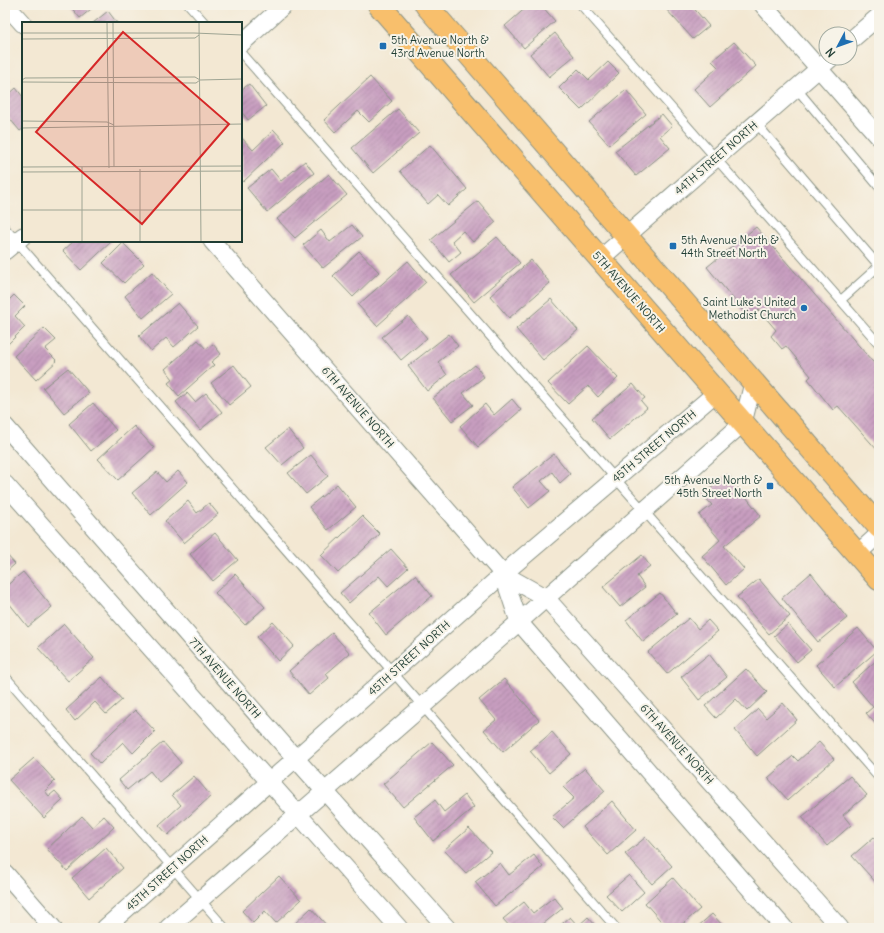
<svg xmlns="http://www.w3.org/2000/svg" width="884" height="933" viewBox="0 0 884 933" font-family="Delius,sans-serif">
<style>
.building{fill:url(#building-hatch)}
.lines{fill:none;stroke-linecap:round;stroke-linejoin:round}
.lane-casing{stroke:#899284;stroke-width:10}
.street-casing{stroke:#899284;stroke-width:19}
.primary-casing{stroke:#899284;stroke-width:24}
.lane{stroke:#fff;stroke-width:8}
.street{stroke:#fff;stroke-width:17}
.primary{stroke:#f8bf6c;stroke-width:22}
.poi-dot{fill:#1f6fb2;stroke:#f7f3e8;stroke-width:1.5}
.labels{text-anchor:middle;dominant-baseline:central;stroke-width:4;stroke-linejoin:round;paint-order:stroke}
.poi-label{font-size:11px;fill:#1f3d34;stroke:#f7f3e8;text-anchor:start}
.street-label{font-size:11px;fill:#1f3d34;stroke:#f7f3e8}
.inset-road{fill:none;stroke:#9ea493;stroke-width:1}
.view{fill:#d62828;fill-opacity:0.15;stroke:#d62828;stroke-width:2}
.inset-edge{fill:none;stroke:#1f3d34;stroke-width:2}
</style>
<defs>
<pattern id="building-hatch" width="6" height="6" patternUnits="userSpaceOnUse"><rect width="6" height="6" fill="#c89ec0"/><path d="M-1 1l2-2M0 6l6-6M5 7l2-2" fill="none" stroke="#a2829d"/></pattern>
</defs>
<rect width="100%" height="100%" fill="#f7f3e8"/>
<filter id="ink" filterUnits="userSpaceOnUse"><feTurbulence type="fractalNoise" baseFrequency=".025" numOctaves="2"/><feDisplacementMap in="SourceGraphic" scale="8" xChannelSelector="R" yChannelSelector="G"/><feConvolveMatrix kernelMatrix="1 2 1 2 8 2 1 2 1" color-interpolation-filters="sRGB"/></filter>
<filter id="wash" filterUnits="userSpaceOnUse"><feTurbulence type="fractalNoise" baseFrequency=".012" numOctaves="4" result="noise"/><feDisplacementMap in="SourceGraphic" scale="16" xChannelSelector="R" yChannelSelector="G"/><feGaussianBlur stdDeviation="0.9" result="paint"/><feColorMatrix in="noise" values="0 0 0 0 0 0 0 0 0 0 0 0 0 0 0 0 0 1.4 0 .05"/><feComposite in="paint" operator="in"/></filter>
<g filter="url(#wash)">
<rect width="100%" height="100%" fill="#f3e8d3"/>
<g id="blocks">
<g class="building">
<polygon points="69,5 96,5 80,18"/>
<polygon points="529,5 541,5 555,21 524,48 505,26"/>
<polygon points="668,5 691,5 709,26 693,39 665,8"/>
<polygon points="108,11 117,23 93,23"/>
<polygon points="555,33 574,56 549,77 530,54"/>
<polygon points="734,42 756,66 710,107 694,89 718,67 712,61"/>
<polygon points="608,62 619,73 581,110 559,88 578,69 589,80"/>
<polygon points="5,76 11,82 5,87"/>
<polygon points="370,77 392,101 369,122 358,111 335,132 324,120"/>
<polygon points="249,84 266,106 248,120 241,111 241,90"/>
<polygon points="16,88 23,97 23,129 20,131 5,113 5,98"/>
<polygon points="626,90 646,114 609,145 589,122"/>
<polygon points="398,109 419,133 373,173 352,148"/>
<polygon points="662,114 672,126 660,136 670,148 636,176 615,151"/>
<polygon points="274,130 285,142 243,182 241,179 241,137 253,150"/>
<polygon points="430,145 467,189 448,206 438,195 428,204 400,171"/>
<polygon points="305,161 314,173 267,212 247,188 271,169 281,181"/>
<polygon points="329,174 347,195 295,238 277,219"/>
<polygon points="478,201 496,222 473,242 463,231 452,241 461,252 449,262 431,240"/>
<polygon points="352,225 362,237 323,268 303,245 321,230 330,242"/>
<polygon points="756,227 879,369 879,452 838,406 833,410 808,379 811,376 786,346 782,349 771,336 776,330 759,310 749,318 707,267"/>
<polygon points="497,237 520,263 474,302 451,275"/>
<polygon points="74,241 112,241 81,270 63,251"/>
<polygon points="123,243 144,264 124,283 103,263"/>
<polygon points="359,251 379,272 353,297 333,276"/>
<polygon points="531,260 550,283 509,318 490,296"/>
<polygon points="408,261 426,282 377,326 358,305"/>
<polygon points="152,272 171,294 143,318 125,296"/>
<polygon points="14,295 25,306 15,316 25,327 5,347 5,304"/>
<polygon points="551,299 578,330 543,360 516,329"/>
<polygon points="178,303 198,326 174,347 166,338 151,351 139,336"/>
<polygon points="408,316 427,338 401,360 382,337"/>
<polygon points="44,328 56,340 45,349 57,361 36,380 14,356"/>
<polygon points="449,334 458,346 438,362 447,375 427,391 408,366"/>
<polygon points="198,340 206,349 213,344 221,354 211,362 214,365 179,396 168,383 173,379 165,369"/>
<polygon points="588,346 618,378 598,397 588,386 568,404 548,383"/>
<polygon points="234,365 251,387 229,405 211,383"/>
<polygon points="475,365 484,377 463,393 473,405 452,421 433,398"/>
<polygon points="68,368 89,393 64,413 43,388"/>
<polygon points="633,384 645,398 641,401 647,408 610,439 592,418"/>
<polygon points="187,393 195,402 206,393 222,412 200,430 176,402"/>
<polygon points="512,399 521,410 478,447 460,426 485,404 494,415"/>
<polygon points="93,403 116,430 91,451 69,424"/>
<polygon points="134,426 154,448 118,480 98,459"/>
<polygon points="288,429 303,448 282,465 266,447"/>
<polygon points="554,454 570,474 560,483 552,472 541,481 550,491 529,508 512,487"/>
<polygon points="311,455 328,476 306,494 288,473"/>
<polygon points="178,471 188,482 151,515 132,493 157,472 166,482"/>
<polygon points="728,474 761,516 724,546 744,569 726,585 702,556 720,540 699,515 712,505 703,495"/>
<polygon points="337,484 356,507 328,530 309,507"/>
<polygon points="188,501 197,513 209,503 218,514 184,543 165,521"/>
<polygon points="362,516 380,534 338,573 321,555"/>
<polygon points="215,533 238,560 213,581 190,554"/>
<polygon points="391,549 408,568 388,586 379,576 349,603 340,593"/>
<polygon points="5,553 15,564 5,573"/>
<polygon points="642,555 650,566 637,576 645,587 620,607 603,587"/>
<polygon points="23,572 52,607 28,627 5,598 5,587"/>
<polygon points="811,573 847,618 818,642 782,598"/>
<polygon points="235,574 265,607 245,625 215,593"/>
<polygon points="415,575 432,596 386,635 369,613"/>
<polygon points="759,579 790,616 769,634 737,597"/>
<polygon points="660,593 677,614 643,642 626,620"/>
<polygon points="689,618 698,629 708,620 718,631 667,674 648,652"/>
<polygon points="273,622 294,646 278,661 257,637"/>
<polygon points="64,624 94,658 68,681 38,648"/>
<polygon points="788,624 811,650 797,662 774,636"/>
<polygon points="858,628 877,651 835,687 816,665"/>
<polygon points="332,633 350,653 326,674 329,678 309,695 289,671"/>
<polygon points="709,654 727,677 699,700 681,677"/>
<polygon points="879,658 879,728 866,713 873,707 852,682"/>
<polygon points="746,669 767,692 747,711 736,699 716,718 705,706"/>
<polygon points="102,677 122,700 106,714 95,702 75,721 66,710"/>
<polygon points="504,679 539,720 503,752 484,730 496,720 479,700"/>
<polygon points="783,703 797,720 757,756 735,730 758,709 766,718"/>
<polygon points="135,710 155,731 133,753 123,742 100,764 90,753"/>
<polygon points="552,732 571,754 549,773 530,751"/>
<polygon points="163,742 181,763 159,782 150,771 127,790 119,780"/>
<polygon points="432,742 453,765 403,807 383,784"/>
<polygon points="819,742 834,759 788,800 768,778 793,756 798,761"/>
<polygon points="34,758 55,781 45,791 49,796 55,791 63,800 44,818 9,780"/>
<polygon points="585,768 605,791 563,828 552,817 574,798 563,787"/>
<polygon points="194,776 211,796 168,835 159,825 181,805 172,795"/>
<polygon points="850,776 867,795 843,815 851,825 827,846 802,817"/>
<polygon points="465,795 474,807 433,841 414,817 435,800 444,812"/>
<polygon points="612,801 636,830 608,855 583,827"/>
<polygon points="82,816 92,827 104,816 114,827 67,871 47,849"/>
<polygon points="469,828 491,852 466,873 444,850"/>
<polygon points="646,837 672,866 652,884 625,854"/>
<polygon points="874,837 879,842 879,886 852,856"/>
<polygon points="106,848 123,868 89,898 72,878"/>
<polygon points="534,855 543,867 495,906 475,882 500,863 509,875"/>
<polygon points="629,875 644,892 622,912 606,895"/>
<polygon points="279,876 301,900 276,923 265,911 253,923 242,911"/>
<polygon points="673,878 700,909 678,928 667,928 645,903"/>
<polygon points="554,897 563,908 538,928 511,928 503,919 524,902 533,913"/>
<polygon points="311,908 329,928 290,928"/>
<polygon points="712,914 725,928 696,928"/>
<polygon points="570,917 578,926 588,917 596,926 594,928 557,928"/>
</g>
</g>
</g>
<g filter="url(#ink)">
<use href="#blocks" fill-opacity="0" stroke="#899284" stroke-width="1"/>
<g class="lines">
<defs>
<g id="lane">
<polyline points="189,5 205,23"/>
<polyline points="581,5 879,344"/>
<polyline points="241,53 879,778"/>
<polyline points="796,88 879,187"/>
<polyline points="756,123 879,266"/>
<polyline points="5,228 616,928"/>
<polyline points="841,300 879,266"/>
<polyline points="5,676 225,928"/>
</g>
<g id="street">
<polyline points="6,5 23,24"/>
<polyline points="763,5 879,137"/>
<polyline points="850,41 879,16"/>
<polyline points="241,44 284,5"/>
<polyline points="212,241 503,574 546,598 840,928"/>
<polyline points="5,251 23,236"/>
<polyline points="600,259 831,58"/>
<polyline points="5,426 296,759 447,928"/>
<polyline points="5,484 399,928"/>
<polyline points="857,554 879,534"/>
<polyline points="503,574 519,622 784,928"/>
<polyline points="5,873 53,928"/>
<polyline points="105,928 503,574 717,392"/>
<polyline points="168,928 519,622 743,423 753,383"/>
</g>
<g id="primary">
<polyline points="379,5 879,579"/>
<polyline points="426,5 879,527"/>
</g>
</defs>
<use href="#lane" class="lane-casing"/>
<use href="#street" class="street-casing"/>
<use href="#primary" class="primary-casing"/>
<use href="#lane" class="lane"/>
<use href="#street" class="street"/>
<use href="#primary" class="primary"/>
</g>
</g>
<g class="poi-dot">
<rect x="379" y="42" width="8" height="8" rx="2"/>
<rect x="669" y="242" width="8" height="8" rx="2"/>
<circle cx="804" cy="308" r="4"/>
<rect x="766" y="482" width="8" height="8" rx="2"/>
</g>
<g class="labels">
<g class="poi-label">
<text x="391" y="40">5th Avenue North &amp;<tspan x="391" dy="13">43rd Avenue North</tspan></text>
<text x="681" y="240">5th Avenue North &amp;<tspan x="681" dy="13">44th Street North</tspan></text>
<text x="796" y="302" text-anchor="end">Saint Luke's United<tspan x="796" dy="13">Methodist Church</tspan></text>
<text x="762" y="480" text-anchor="end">5th Avenue North &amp;<tspan x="762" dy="13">45th Street North</tspan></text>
</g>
<g class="street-label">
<text transform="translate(716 158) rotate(-41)">44TH STREET NORTH</text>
<text transform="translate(629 292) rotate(49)">5TH AVENUE NORTH</text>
<text transform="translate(358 407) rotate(49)">6TH AVENUE NORTH</text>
<text transform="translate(654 446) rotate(-40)">45TH STREET NORTH</text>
<text transform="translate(409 658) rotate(-42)">45TH STREET NORTH</text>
<text transform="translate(225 678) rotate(49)">7TH AVENUE NORTH</text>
<text transform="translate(677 744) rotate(48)">6TH AVENUE NORTH</text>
<text transform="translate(167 873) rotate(-42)">45TH STREET NORTH</text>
</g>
</g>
<g transform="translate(22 22)">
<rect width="220" height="220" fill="#f3e8d3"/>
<path class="inset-road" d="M 85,0 L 87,146M 91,0 L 92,145M 177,0 L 179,220M 0,11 L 172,11 L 220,13M 0,17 L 173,16 L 177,13M 0,58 L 3,56 L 173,55 L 178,58 L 220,57M 0,60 L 174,61 L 178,58M 0,99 L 85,100 L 92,103M 0,106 L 220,102M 0,145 L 220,144M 60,145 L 60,220M 118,147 L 118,220M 0,150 L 0,220M 0,150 L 220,149M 0,188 L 220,188"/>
<path class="view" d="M 101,10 L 207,102 L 120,202 L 14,110 Z"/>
<rect width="220" height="220" class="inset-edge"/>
</g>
<rect width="884" height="933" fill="none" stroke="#f7f3e8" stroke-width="20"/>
<g transform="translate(838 46) rotate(229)"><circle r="19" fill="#f7f3e8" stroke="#a1aaa0"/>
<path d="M0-3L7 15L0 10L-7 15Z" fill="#1f6fb2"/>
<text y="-6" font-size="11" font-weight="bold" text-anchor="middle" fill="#1f3d34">N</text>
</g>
</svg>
